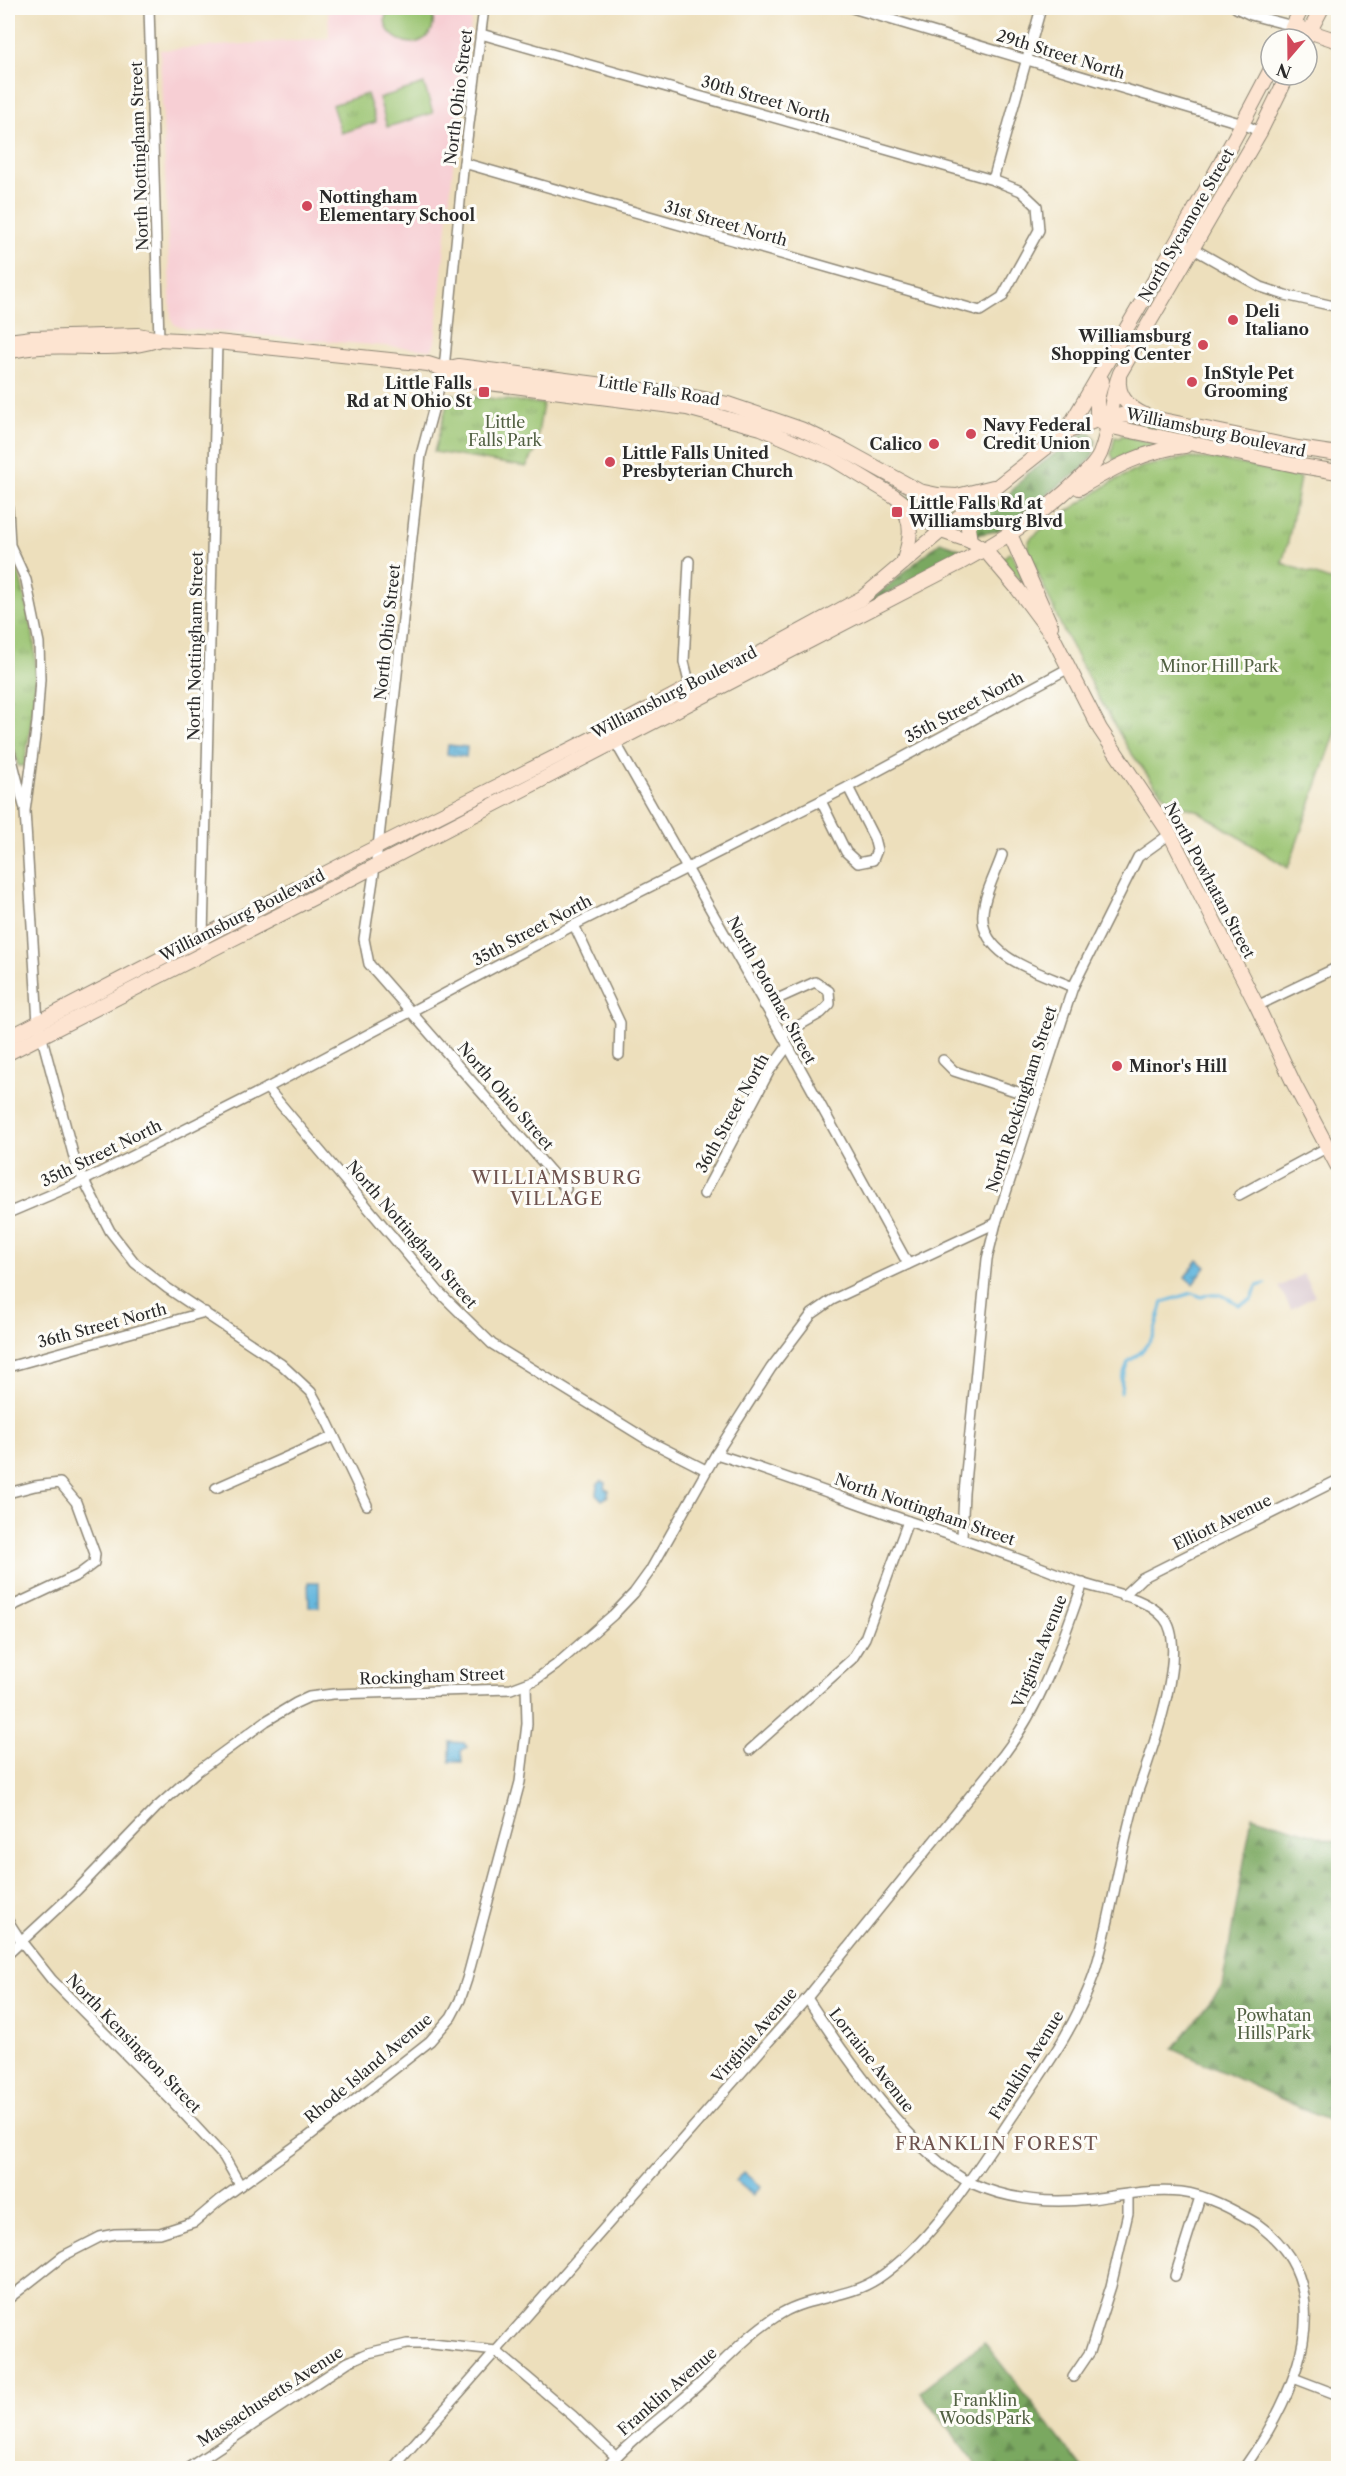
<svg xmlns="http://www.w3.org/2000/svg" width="1346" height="2476" viewBox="0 0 1346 2476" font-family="'Libre Caslon Text',serif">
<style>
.built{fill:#f7cfd4}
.industrial{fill:#d2bdc8}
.green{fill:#98c26e;stroke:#62764c;stroke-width:1.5}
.forest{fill:url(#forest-firs);stroke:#526a46;stroke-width:1.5}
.park{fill:url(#park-tufts);stroke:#62764c;stroke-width:1.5}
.water{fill:url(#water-ripples);stroke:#467084;stroke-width:1.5}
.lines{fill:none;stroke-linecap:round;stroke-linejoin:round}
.stream{stroke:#60b5dd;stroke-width:3}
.street-casing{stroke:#8c8574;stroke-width:12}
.secondary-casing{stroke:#8c8574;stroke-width:16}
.street{stroke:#fff;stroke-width:9}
.secondary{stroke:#fde4d1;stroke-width:14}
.poi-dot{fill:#d1495b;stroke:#fdfcf7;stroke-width:2}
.labels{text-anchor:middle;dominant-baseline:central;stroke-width:6;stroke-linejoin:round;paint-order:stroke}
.street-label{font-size:16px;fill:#2b2b2b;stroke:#fdfcf7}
.poi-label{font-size:16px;font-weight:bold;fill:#2b2b2b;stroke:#fdfcf7;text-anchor:start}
.park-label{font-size:16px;fill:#516042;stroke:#fdfcf7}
.neighbourhood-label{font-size:18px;letter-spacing:1.5px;fill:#6f534e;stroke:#fdfcf7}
</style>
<defs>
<pattern id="forest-firs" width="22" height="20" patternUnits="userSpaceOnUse" patternTransform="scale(1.5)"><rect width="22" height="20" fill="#7aa861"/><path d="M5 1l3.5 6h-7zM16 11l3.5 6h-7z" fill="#648950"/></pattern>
<pattern id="park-tufts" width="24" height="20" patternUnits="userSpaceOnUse" patternTransform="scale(1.5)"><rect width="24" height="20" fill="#98c26e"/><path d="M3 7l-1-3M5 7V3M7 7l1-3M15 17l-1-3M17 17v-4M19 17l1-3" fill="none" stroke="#7c9e5b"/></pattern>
<pattern id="water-ripples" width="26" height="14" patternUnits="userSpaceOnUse" patternTransform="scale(1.5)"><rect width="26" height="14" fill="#60b5dd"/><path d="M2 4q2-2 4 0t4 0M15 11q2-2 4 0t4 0" fill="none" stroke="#4f93b3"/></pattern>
</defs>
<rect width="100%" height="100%" fill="#fdfcf7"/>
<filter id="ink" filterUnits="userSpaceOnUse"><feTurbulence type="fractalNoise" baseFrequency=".0167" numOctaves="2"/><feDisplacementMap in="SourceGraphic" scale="12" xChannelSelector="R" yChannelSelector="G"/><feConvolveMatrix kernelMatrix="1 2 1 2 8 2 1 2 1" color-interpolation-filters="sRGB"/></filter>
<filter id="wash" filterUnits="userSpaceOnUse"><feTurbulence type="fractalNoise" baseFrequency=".008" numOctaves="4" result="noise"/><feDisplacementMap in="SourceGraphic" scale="24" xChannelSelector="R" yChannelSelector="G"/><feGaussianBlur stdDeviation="1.35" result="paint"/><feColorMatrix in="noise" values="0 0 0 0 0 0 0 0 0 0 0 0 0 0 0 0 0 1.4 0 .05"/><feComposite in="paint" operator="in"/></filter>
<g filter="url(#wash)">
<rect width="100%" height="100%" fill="#eddfbc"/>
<polygon class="built" points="328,8 473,8 453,167 435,342 432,350 185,329 175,325 171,319 160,50 329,38"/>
<polygon class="industrial" points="1303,1274 1315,1296 1291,1309 1279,1287"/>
<g class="green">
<path d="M 389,8 L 433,8 C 433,15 435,25 431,31 C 417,58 372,34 389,8 Z"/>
<polygon points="424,84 433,113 387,127 379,98"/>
<path d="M 1125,423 C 1140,423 1176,425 1186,435 Z"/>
<polygon points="1122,435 1155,444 1114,460 1111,454 1115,437 1120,438"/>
<polygon points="910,496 932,504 954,506 938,519 907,498"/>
<polygon points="1009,553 1012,554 1026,583 1025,585 1001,560"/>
</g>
<g class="forest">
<polygon points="1090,433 1096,440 1093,455 1082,469 997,531 975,535 972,527 982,515 1010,493 1027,474 1082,434"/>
<polygon points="940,542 968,552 834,621 882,591"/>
<polygon points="1252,1816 1338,1842 1338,2125 1173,2049 1222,1987"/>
<polygon points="984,2342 1082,2468 979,2468 920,2392"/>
</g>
<g class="park">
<polygon points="367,94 376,122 341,133 332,105"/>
<polygon points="450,394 543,404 535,452 526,467 434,452"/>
<polygon points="1187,458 1213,459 1241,464 1300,478 1288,542 1282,563 1338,583 1338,726 1288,868 1198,811 1170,802 1155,785 1129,750 1096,693 1063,630 1027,549 1030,539 1048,524 1112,482 1142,467"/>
<path d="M 8,571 L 18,571 C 24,594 31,618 34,642 C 39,684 31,726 24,766 L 18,766 L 8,720 Z"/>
</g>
<g class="water">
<polygon points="448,745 467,747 466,757 447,754"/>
<polygon points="1198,1260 1206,1267 1193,1284 1185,1277"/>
<polygon points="602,1481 606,1483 605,1489 609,1491 607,1497 602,1500 596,1494 597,1485"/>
<polygon points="308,1582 319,1582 319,1607 309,1607"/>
<polygon points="450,1742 464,1743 467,1747 461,1751 462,1762 450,1762"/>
<polygon points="744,2172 761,2186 753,2195 736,2181"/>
</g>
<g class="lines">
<path class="stream" d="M 1121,1392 L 1122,1378 L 1128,1362 L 1141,1352 L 1153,1337 L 1163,1302 L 1192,1293 L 1202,1297 C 1217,1289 1226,1297 1239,1305 L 1251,1300 L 1257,1286 L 1265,1284"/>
</g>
</g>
<g filter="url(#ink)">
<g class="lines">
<defs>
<g id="street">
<polyline points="149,8 159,339"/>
<polyline points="484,8 463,170 444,369 421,455 378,847 364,939 369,964 566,1189"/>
<polyline points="852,8 1243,124 1260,132"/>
<polyline points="1236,8 1251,15 1293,26"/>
<polyline points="464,163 980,311 1002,297 1039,230 1037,206 1021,191 993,180 481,34"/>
<polyline points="993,180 1041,8"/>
<polyline points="1178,240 1261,287 1285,295 1338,307"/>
<polyline points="8,508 10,545 26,580 39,643 40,679 37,722 25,811 38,1023 76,1165 110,1231 135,1263 167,1288 281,1364 311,1392 325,1417 367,1505"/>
<polyline points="689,561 684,662 691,690"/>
<polyline points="613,738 782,1035 908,1264"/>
<polyline points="8,744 24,806"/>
<polyline points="821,801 846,852 858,863 873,860 877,850 874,838 848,787"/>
<path d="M 1002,855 C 996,873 984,894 983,913 C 979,957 1041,973 1073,987"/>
<polyline points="574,925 620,1023 619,1055"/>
<polyline points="205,950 203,938 217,342"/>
<polyline points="764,1005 815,982 829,991 830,1004 821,1013 782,1035"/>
<polyline points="1257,1006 1338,967"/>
<polyline points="943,1060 954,1071 1036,1098"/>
<polyline points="267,1088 439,1292 492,1344 651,1442 706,1470"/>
<polyline points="704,1194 770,1070 787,1047"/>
<polyline points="1239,1195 1328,1147"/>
<polyline points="8,1213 83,1181 267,1088 574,925 848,787 1069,668"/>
<polyline points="8,1367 205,1312"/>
<polyline points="216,1488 334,1436"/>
<polyline points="8,1493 35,1486 60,1483 76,1502 95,1554 94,1563 78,1575 8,1608"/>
<polyline points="962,1537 964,1493 987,1259 996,1223 1073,987 1138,857 1170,834"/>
<polyline points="1123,1596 1142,1578 1338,1480"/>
<polyline points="750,1750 852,1659 865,1638 908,1521"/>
<polyline points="8,1921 21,1941 52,1980 172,2101 224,2157 240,2185"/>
<polyline points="8,1954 77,1890 156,1808 195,1773 266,1721 296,1703 309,1697 333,1694 511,1689 535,1680 556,1665 613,1615 634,1593 650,1571 716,1454 771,1368 812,1314 832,1300 996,1223"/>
<path d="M 807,1998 C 842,2052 913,2155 971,2183 C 1009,2200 1050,2204 1091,2199 C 1121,2195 1151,2189 1181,2192 C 1207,2195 1234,2210 1256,2223 C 1346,2286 1295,2396 1244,2468"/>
<polyline points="1175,2276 1200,2197"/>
<polyline points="8,2299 63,2256 100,2237 115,2234 160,2233 194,2222 220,2200 304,2140 430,2041 451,2017 460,2000 467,1979 520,1782 527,1724 526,1684"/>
<polyline points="1073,2377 1090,2352 1111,2286 1128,2213 1128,2194"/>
<polyline points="1296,2379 1338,2395"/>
<polyline points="188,2468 348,2362 368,2353 407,2344 432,2344 496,2351 573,2416 616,2457"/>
<path d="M 393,2468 L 807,1998 L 1004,1754 C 1042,1704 1062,1643 1083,1583"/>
<path d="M 606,2468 C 631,2439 664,2416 693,2390 C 721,2365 749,2332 782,2313 C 812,2296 848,2298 877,2279 C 933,2242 976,2171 1012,2117 C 1043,2071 1076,2027 1094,1974 C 1113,1915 1119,1851 1138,1791 C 1150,1756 1190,1648 1164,1618 C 1144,1595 1105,1592 1078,1582 C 1022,1559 966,1540 908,1521 C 844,1499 781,1474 716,1454"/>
</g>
<g id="secondary">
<polyline points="1293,26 1338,41"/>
<polyline points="1306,38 1322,8"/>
<polyline points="1286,39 1302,8"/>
<polyline points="8,341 32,338 138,335 159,339 217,342 428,364 444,369 457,379 687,408 761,428 833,459 894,496 941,531 970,541 984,549 1017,588 1052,635 1100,729 1170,834 1257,1006 1294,1084 1338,1167"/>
<path d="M 8,352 C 56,339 109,355 157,340"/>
<polyline points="444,369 458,366 689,396 728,404 801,429 839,447 919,491 938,495 957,496 993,487"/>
<path d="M 1119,378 C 1117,397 1129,408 1145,415"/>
<polyline points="1097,420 1097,399 1102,381"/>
<polyline points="1099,421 1107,426 1295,465 1338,472"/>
<path d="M 1066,432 C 1136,312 1207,193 1271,69"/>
<path d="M 1079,488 C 1113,468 1145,450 1185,446"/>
<path d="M 900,504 C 915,523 910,542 903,563"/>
<polyline points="1010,534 1051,626"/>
<polyline points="970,541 968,528 979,502"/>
<polyline points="8,1038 361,855 609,730 690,687 713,679 862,598 941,531 1066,432 1097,420 1121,415 1148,417 1298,448 1338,454"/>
<path d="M 8,1053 L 354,877 L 958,564 C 1000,541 1041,516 1076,482 C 1085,473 1095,466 1100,454 C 1111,428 1109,399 1120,373 L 1260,132 L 1288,75"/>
</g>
</defs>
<use href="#street" class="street-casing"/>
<use href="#secondary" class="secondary-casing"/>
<use href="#street" class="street"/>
<use href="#secondary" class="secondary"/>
</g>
</g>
<g class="poi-dot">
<circle cx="307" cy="206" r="6"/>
<circle cx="1233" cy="320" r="6"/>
<circle cx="1203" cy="345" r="6"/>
<circle cx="1192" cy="382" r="6"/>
<rect x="478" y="386" width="12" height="12" rx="3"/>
<circle cx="971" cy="434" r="6"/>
<circle cx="934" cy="444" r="6"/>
<circle cx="610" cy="462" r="6"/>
<rect x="891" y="506" width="12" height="12" rx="3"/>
<circle cx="1117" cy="1066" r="6"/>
</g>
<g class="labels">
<g class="street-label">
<text transform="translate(1061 54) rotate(17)">29th Street North</text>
<text transform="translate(458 97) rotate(-83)">North Ohio Street</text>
<text transform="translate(766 99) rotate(16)">30th Street North</text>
<text transform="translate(139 156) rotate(-92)">North Nottingham Street</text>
<text transform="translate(726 223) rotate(16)">31st Street North</text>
<text transform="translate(1186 225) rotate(-60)">North Sycamore Street</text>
<text transform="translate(659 390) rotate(9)">Little Falls Road</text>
<text transform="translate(1216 432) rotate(12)">Williamsburg Boulevard</text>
<text transform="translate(387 632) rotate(-84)">North Ohio Street</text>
<text transform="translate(195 646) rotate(-89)">North Nottingham Street</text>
<text transform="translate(674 692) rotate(-27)">Williamsburg Boulevard</text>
<text transform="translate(964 707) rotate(-28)">35th Street North</text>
<text transform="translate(1210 880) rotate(62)">North Powhatan Street</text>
<text transform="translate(242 915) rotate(-27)">Williamsburg Boulevard</text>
<text transform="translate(532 930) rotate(-28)">35th Street North</text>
<text transform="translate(772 990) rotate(61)">North Potomac Street</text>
<text transform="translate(506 1096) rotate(49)">North Ohio Street</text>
<text transform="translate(1021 1099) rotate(-72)">North Rockingham Street</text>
<text transform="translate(732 1113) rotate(-61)">36th Street North</text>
<text transform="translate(101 1153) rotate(-26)">35th Street North</text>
<text transform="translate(412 1234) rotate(49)">North Nottingham Street</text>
<text transform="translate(102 1325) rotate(-15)">36th Street North</text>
<text transform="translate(925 1509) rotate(19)">North Nottingham Street</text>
<text transform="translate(1222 1522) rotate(-26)">Elliott Avenue</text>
<text transform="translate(1039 1651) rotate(-68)">Virginia Avenue</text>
<text transform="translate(432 1676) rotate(-2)">Rockingham Street</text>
<text transform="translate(754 2035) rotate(-49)">Virginia Avenue</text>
<text transform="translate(134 2043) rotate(46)">North Kensington Street</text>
<text transform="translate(872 2060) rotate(52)">Lorraine Avenue</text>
<text transform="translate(1026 2065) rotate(-58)">Franklin Avenue</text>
<text transform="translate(368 2068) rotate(-40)">Rhode Island Avenue</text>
<text transform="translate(667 2391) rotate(-41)">Franklin Avenue</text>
<text transform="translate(270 2396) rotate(-33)">Massachusetts Avenue</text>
</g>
<g class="poi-label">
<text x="319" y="197">Nottingham<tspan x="319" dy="18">Elementary School</tspan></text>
<text x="1245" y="311">Deli<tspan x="1245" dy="18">Italiano</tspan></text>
<text x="1191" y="336" text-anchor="end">Williamsburg<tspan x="1191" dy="18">Shopping Center</tspan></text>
<text x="1204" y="373">InStyle Pet<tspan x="1204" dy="18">Grooming</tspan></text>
<text x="472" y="383" text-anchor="end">Little Falls<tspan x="472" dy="18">Rd at N Ohio St</tspan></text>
<text x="983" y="425">Navy Federal<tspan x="983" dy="18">Credit Union</tspan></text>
<text x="922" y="444" text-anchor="end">Calico</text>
<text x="622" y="453">Little Falls United<tspan x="622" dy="18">Presbyterian Church</tspan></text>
<text x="909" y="503">Little Falls Rd at<tspan x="909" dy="18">Williamsburg Blvd</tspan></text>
<text x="1129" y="1066">Minor's Hill</text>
</g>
<g class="park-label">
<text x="505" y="422">Little<tspan x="505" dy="18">Falls Park</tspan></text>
<text x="1219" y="666">Minor Hill Park</text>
<text x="1274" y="2015">Powhatan<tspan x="1274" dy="18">Hills Park</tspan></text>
<text x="985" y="2400">Franklin<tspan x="985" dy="18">Woods Park</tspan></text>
</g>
<g class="neighbourhood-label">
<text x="557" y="1178">WILLIAMSBURG<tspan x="557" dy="21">VILLAGE</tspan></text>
<text x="997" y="2144">FRANKLIN FOREST</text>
</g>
</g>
<rect width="1346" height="2476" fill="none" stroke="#fdfcf7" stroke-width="30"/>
<g transform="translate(1289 57) rotate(200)"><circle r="28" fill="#fdfcf7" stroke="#a9a8a5" stroke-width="1.5"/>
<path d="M0-4.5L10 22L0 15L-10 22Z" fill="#d1495b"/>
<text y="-9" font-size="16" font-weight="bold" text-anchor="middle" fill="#2b2b2b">N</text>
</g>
</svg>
